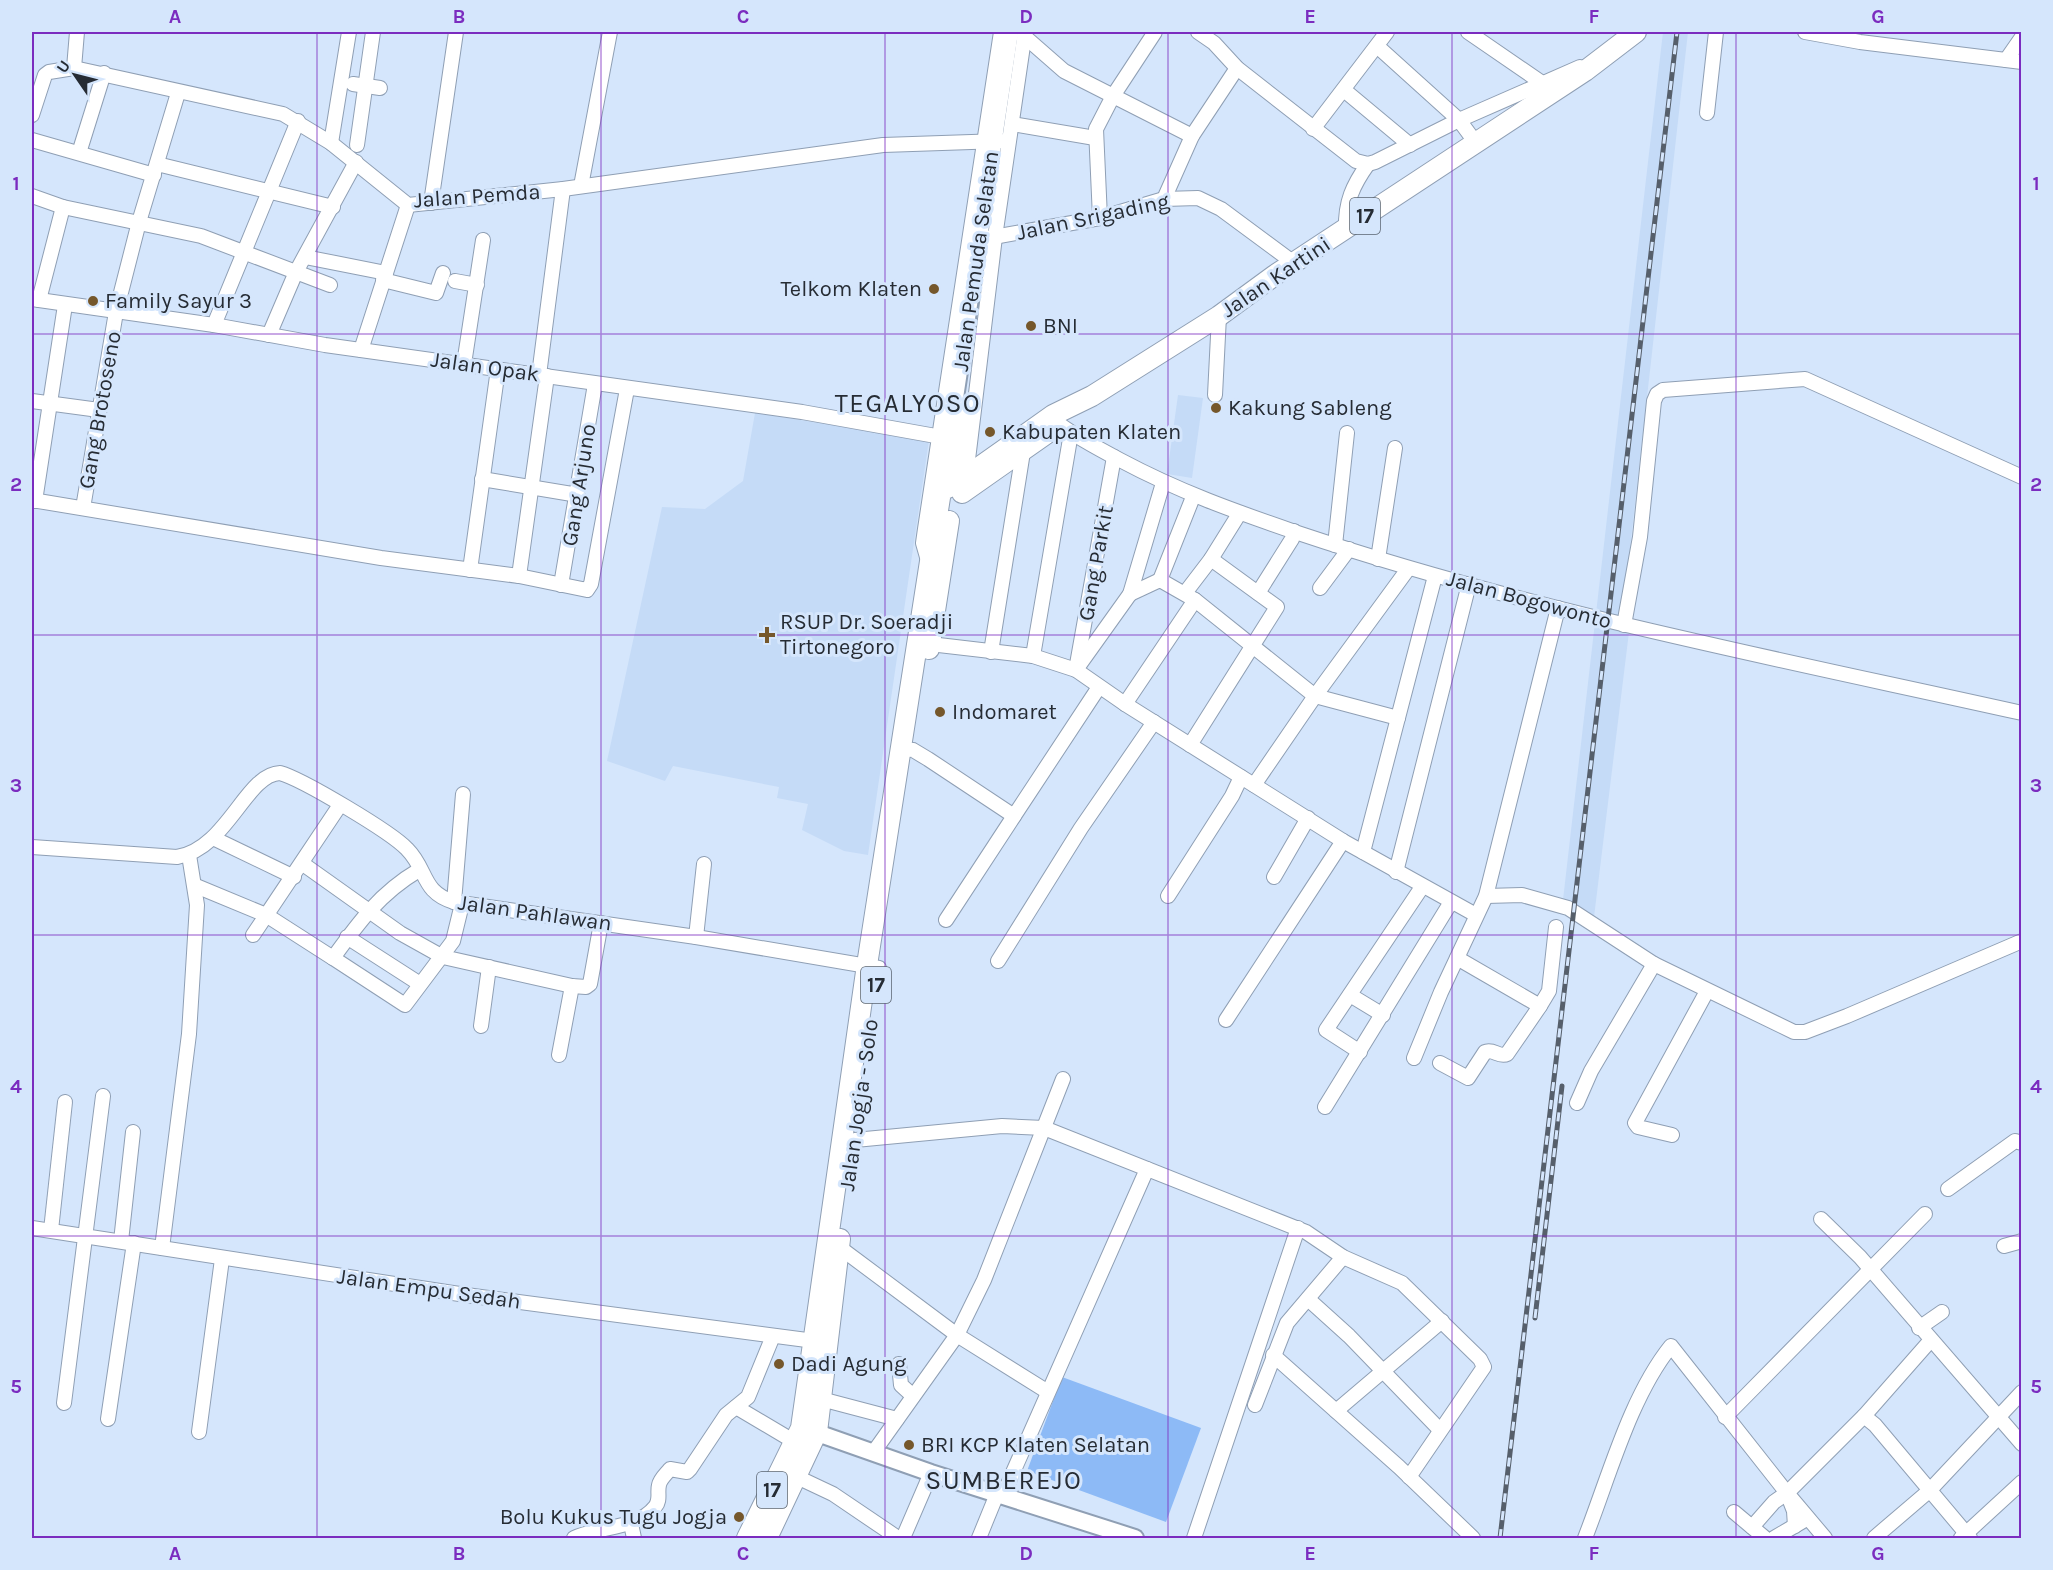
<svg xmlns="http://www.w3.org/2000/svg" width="2053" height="1570" viewBox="0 0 2053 1570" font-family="Karla,sans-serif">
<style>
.built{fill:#c5dbf7}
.green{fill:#8dbaf6}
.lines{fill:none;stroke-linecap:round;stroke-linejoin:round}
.minor-casing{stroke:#8f9fb4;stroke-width:16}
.major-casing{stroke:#8f9fb4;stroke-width:20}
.highway-casing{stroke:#8f9fb4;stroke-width:22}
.minor{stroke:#fff;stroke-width:14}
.major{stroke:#fff;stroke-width:16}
.highway{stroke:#fff;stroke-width:20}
.rail-casing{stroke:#565f6b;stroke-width:5}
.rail{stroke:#d5e6fc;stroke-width:3;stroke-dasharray:9;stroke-linecap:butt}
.grid{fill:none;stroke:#7b2cbf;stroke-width:1.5;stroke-opacity:0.55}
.poi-dot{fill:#75572b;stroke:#d5e6fc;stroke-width:2}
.labels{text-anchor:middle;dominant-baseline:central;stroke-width:6;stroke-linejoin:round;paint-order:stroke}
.shield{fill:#d5e6fc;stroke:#5a6470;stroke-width:1.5}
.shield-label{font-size:21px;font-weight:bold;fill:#262c34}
.street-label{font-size:22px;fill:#262c34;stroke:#d5e6fc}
.poi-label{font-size:22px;fill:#262c34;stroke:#d5e6fc;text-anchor:start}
.quarter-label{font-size:26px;letter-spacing:1.5px;fill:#262c34;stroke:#d5e6fc}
.neatline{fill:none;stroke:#7b2cbf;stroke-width:2}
.grid-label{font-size:20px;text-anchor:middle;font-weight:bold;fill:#7b2cbf}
</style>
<rect width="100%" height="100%" fill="#d5e6fc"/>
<g class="built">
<polygon points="1663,32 1688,32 1621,629 1629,632 1594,917 1563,900"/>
<polygon points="1178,395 1203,398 1192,478 1167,474"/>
<polygon points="755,413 929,440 868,855 844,851 802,830 808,804 777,798 779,787 673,766 665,781 607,761 662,507 705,509 743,481"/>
</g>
<polygon class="green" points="1062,1377 1201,1428 1166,1522 1027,1471"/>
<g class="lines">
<defs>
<g id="minor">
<polyline points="1198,32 1214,43 1237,68 1356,161 1368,164 1375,162 1459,120 1580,67"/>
<polyline points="1468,32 1548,87"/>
<polyline points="1805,32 1860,42 2022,62"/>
<polyline points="1024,36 1064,71 1192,136"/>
<polyline points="1377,46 1459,120 1476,143"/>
<polyline points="2006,60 2022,37"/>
<polyline points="74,68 77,32"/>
<polyline points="353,84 380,88"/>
<polyline points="1344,90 1410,145"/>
<polyline points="1707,113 1716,32"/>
<polyline points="32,115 45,75 49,72 74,68 283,114 331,143 408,205 563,189 883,145 1001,141"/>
<polyline points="1012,124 1095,138"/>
<polyline points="1313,129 1387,32"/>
<polyline points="32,140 154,175"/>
<polyline points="331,143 349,32"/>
<polyline points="357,145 373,32"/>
<polyline points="79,153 104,73"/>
<polyline points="157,164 333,207"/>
<polyline points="581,186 610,32"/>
<polyline points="32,196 63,207 201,236 330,285"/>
<polyline points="1164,199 1192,136 1237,68"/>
<polyline points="431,203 456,32"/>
<polyline points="1100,218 1096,129 1113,96 1155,32"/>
<path d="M 1346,229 C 1345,202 1353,185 1368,164"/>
<polyline points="988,238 1100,218 1164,199 1198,198 1221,209 1294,263"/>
<polyline points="305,257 386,273"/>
<polyline points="383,280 436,293 443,273"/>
<polyline points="455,281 477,285"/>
<polyline points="32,299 214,325 325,345 802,412 958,440"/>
<polyline points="39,300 63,207"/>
<polyline points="214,325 298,121"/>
<polyline points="269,335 296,272 356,162"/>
<polyline points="361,350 408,205"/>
<polyline points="464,364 483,240"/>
<polyline points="539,375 563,189"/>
<polyline points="1215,395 1219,316"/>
<polyline points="32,401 99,410"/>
<path d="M 1059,424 C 1078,438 1099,449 1120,460 C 1180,492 1234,511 1298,533 C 1534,612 1779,659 2022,713"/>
<polyline points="966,476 995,237 1025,32"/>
<polyline points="482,479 578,495"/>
<polyline points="32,500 381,558 519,576 587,590 591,584 627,389"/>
<polyline points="35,501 65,305"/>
<polyline points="83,508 116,312 139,222 178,93"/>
<polyline points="1335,545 1347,433"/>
<polyline points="927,557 923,543 925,529 1001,32"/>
<polyline points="1378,559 1395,448"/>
<polyline points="470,570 498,369"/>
<polyline points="519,576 547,376"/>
<polyline points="1160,580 1193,497"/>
<polyline points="561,585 595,384"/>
<polyline points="1320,588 1349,549"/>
<polyline points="1185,593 1211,559 1239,514"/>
<polyline points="1258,593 1292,539 1294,531"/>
<polyline points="1130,594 1160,580 1195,600 1315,696 1398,718"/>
<polyline points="1624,625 1640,537 1654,401 1657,394 1663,390 1805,379 2022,477"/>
<polyline points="930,644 1033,656 1076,670 1125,704 1343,841 1476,915"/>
<polyline points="991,652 1023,452"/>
<polyline points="1033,656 1071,433"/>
<polyline points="1080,664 1130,594 1163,483"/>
<polyline points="1076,670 1114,457"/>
<polyline points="1125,704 1195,600"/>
<polyline points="1190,745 1277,607 1211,559"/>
<polyline points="902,749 913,750 928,759 1014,816 1099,687"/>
<polyline points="1254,785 1315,696 1408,569"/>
<polyline points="213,838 294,877"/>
<path d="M 32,847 L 177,857 C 227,849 246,774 280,773 C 302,779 391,832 407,849 C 428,870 421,892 454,902 L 696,937 L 879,968"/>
<polyline points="1363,852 1435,576"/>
<polyline points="303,864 400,933 443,957 572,986 586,987 590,984 601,923"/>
<path d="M 419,870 C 380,893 359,922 333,958 L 405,1005 L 453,941 L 462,904"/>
<polyline points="1396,872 1469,584"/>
<polyline points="1274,877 1308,818"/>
<polyline points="196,886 266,915 333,958"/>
<polyline points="1168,896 1232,796 1241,777"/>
<polyline points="1486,896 1522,895 1568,908 1654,964 1794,1032 1805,1032 1847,1016 2022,941"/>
<polyline points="454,902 463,794"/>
<polyline points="946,920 1014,816"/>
<polyline points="253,935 340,805"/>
<polyline points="347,937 420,984"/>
<polyline points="696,937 704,864"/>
<polyline points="1457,958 1540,1006 1549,991 1556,927"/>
<polyline points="998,961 1081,828 1154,722"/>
<polyline points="1350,995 1383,1015"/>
<polyline points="1226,1020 1343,841"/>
<polyline points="481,1026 489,967"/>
<polyline points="1360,1052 1326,1030 1422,887"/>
<polyline points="559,1055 572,986"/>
<polyline points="1414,1058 1441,992 1486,896 1558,608"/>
<path d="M 1440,1063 L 1468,1078 L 1485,1052 C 1493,1048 1499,1058 1507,1054 L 1540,1006"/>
<polyline points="1577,1103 1591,1071 1654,964"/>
<polyline points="1325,1107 1451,902"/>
<polyline points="1672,1135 1638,1127 1635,1123 1707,991"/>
<polyline points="855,1140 1002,1126 1044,1128 1306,1232 1343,1257 1402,1283 1480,1359 1484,1367 1409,1477"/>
<polyline points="1948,1189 2015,1141 2022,1143"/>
<polyline points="1821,1219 1860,1257 2022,1444"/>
<polyline points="32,1228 466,1295 822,1342"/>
<polyline points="51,1230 65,1102"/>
<polyline points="121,1241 133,1132"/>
<polyline points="2004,1246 2022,1241"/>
<polyline points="839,1247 957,1335 1048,1392"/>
<polyline points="162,1248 189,1034 197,905 189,855"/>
<polyline points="1308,1299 1349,1336 1440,1430"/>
<polyline points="1919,1328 1942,1312"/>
<polyline points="1273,1355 1399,1467 1473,1538"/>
<polyline points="899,1364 901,1385 913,1396"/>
<polyline points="821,1399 897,1419"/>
<polyline points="64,1403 103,1096"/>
<polyline points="1255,1405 1287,1323 1343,1257"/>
<polyline points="736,1407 795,1442"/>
<polyline points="1336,1411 1442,1321"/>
<polyline points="1864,1416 1930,1341"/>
<polyline points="1725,1417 1925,1214"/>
<polyline points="108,1419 134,1243"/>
<polyline points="199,1432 222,1259"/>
<polyline points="873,1453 957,1335 984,1280 1063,1079"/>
<polyline points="797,1477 833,1494 898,1538"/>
<polyline points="1003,1495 1147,1169"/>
<polyline points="1734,1512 1765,1538"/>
<polyline points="631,1524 634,1538"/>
<polyline points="1752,1527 1774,1502 1787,1493"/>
<path d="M 574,1538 C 600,1526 638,1529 655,1507 C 661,1500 657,1493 659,1485 C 660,1479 666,1474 670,1469 L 687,1472 L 690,1469 L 726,1415 L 748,1397 L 773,1336"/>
<polyline points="903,1538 931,1473"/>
<polyline points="979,1538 997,1494"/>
<polyline points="1194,1538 1298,1228"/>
<path d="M 1585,1538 C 1609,1477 1630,1397 1671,1346 L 1787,1493 L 1794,1511 L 1795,1526"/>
<polyline points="1774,1538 1803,1521"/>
<polyline points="1825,1538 1787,1493 1864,1416 1875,1425 1970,1538"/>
<polyline points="1874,1538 1929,1491 2022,1392"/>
<polyline points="1961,1538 2022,1482"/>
</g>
<g id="major">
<polyline points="954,485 963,416"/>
<polyline points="941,491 1010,32"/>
<polyline points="806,1429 931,1473 1135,1538"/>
</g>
<g id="highway">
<polyline points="962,493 1046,434"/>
<polyline points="929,649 949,521"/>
<polyline points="747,1538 801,1428 867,965 941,491 954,485 1053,415 1092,396 1219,316 1275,275 1585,71 1636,32"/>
<polyline points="767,1538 817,1432 840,1239"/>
</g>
</defs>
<use href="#minor" class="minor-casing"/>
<use href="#major" class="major-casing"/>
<use href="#highway" class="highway-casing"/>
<use href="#minor" class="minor"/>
<use href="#major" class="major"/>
<use href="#highway" class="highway"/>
<defs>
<g id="rail">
<polyline points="1535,1318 1562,1086"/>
<polyline points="1500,1538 1677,32"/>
</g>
</defs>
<use href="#rail" class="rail-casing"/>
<use href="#rail" class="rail"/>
</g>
<path class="grid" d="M 317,32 L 317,1538M 601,32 L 601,1538M 885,32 L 885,1538M 1168,32 L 1168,1538M 1452,32 L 1452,1538M 1736,32 L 1736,1538M 32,334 L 2022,334M 32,635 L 2022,635M 32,935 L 2022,935M 32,1236 L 2022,1236"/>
<g class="poi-dot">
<circle cx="934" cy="289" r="6"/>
<circle cx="93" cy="301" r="6"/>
<circle cx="1031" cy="326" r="6"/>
<circle cx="1216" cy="408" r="6"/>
<circle cx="990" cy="432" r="6"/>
<path d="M764 626h6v6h6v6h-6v6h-6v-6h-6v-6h6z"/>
<circle cx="940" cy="712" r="6"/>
<circle cx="779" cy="1364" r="6"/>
<circle cx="909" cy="1445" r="6"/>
<circle cx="739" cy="1517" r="6"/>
</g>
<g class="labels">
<g class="shield">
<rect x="1350" y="198" width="30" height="36" rx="4.5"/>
<rect x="861" y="967" width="30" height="36" rx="4.5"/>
<rect x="757" y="1472" width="30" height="36" rx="4.5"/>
</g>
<g class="shield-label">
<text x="1365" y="216">17</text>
<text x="876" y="985">17</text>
<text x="772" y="1490">17</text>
</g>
<g class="street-label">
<text transform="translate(477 196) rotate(-4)">Jalan Pemda</text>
<text transform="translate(1093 217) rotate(-12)">Jalan Srigading</text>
<text transform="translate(976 261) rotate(-82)">Jalan Pemuda Selatan</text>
<text transform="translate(1276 277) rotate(-34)">Jalan Kartini</text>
<text transform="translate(485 367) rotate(8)">Jalan Opak</text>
<text transform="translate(100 410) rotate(-80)">Gang Brotoseno</text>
<text transform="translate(579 485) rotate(-81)">Gang Arjuno</text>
<text transform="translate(1096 563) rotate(-80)">Gang Parkit</text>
<text transform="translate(1529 600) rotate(15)">Jalan Bogowonto</text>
<text transform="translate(535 913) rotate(8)">Jalan Pahlawan</text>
<text transform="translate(859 1105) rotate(-82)">Jalan Jogja - Solo</text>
<text transform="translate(429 1289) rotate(8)">Jalan Empu Sedah</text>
</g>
<g class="poi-label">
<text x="922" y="289" text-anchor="end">Telkom Klaten</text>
<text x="105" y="301">Family Sayur 3</text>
<text x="1043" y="326">BNI</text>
<text x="1228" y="408">Kakung Sableng</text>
<text x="1002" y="432">Kabupaten Klaten</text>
<text x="780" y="622">RSUP Dr. Soeradji<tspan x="780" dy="25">Tirtonegoro</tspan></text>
<text x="952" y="712">Indomaret</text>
<text x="791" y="1364">Dadi Agung</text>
<text x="921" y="1445">BRI KCP Klaten Selatan</text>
<text x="727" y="1517" text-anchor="end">Bolu Kukus Tugu Jogja</text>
</g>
<g class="quarter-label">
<text x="908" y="403">TEGALYOSO</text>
<text x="1004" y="1480">SUMBEREJO</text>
</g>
</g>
<rect width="2053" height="1570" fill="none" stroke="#d5e6fc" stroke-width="66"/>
<g transform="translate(75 75) rotate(305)" stroke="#d5e6fc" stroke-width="4.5" paint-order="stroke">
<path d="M0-4.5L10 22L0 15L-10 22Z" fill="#262c34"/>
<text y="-9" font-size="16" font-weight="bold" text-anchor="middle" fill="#262c34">U</text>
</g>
<rect x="33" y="33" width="1987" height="1504" class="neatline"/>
<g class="grid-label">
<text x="175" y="23">A</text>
<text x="459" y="23">B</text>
<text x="743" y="23">C</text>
<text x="1026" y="23">D</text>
<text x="1310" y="23">E</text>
<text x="1594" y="23">F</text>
<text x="1878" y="23">G</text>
<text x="16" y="190">1</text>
<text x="2036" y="190">1</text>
<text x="16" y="491">2</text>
<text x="2036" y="491">2</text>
<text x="16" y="792">3</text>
<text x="2036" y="792">3</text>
<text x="16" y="1093">4</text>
<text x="2036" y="1093">4</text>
<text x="16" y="1393">5</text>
<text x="2036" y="1393">5</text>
<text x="175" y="1560">A</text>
<text x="459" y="1560">B</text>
<text x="743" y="1560">C</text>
<text x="1026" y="1560">D</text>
<text x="1310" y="1560">E</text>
<text x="1594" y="1560">F</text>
<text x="1878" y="1560">G</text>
</g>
</svg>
